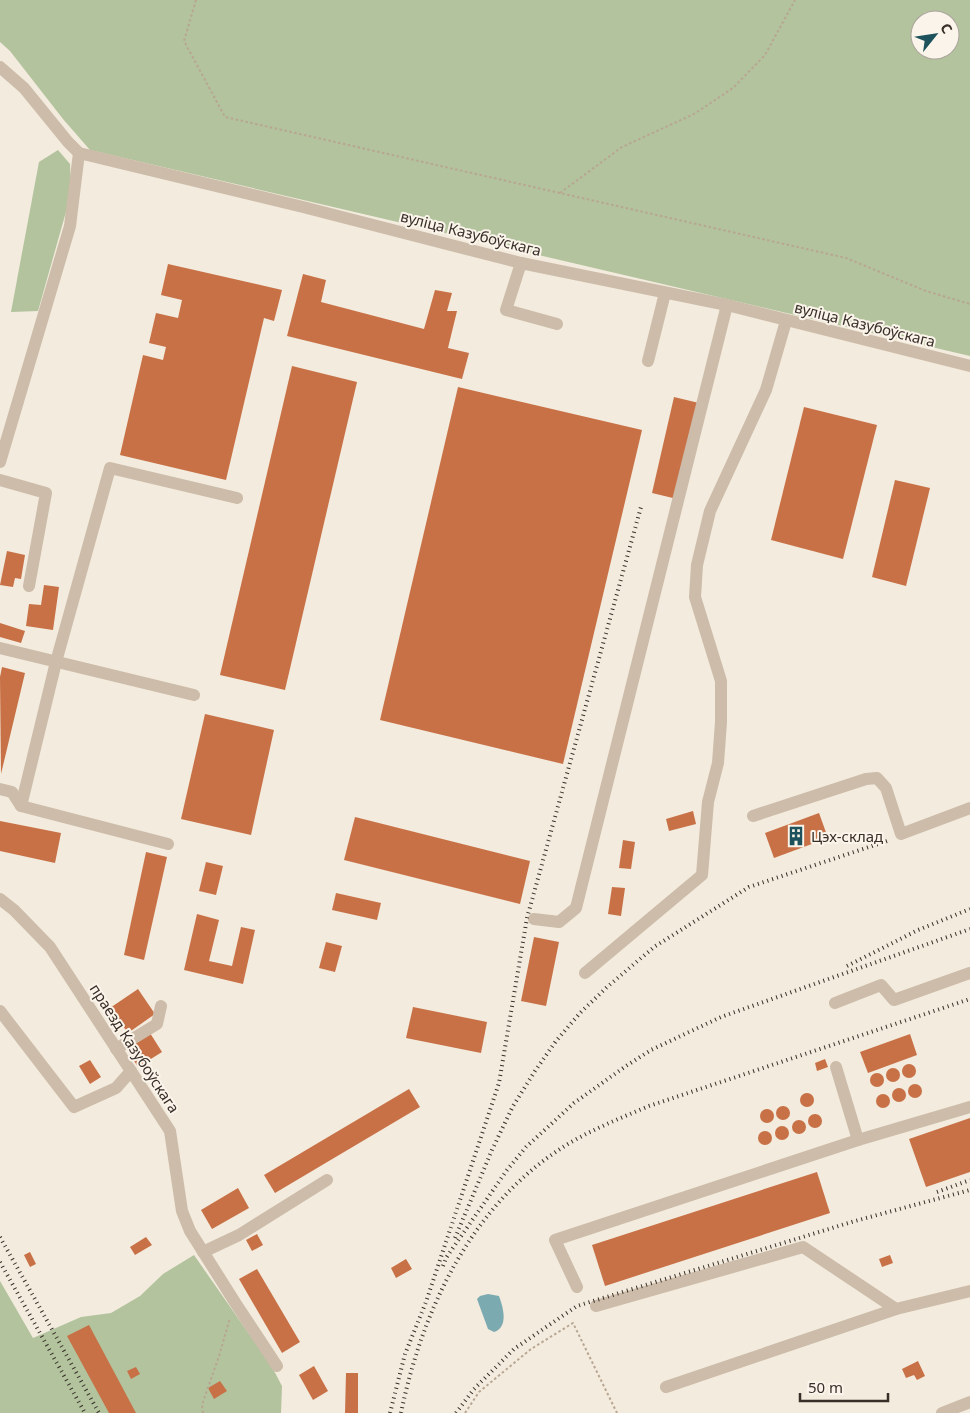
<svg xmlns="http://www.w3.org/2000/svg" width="970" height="1413" viewBox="0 0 970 1413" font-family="'Noto Sans',sans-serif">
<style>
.green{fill:#b2c39d;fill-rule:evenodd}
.water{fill:#7baab1}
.building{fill:#c87146}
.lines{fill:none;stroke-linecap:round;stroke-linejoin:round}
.path{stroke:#b8a693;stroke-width:2;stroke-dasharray:2.5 2.5;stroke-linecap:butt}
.minor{stroke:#ccbca9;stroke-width:12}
.rail{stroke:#382f29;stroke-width:4;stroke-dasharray:1 4;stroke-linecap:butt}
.labels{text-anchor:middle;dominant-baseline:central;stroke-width:4;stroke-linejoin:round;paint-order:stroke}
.street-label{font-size:15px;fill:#382f29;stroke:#faf4ea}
.poi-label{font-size:15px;fill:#382f29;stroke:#faf4ea;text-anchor:start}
</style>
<rect width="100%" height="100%" fill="#f3ebdd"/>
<g class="green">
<path d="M 0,0 L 970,0 L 970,356 L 90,150 L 63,119 L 10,51 L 0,42 ZM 920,20 L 950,20 L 950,50 L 920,50 Z"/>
<polygon points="58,150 70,164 71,194 38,311 11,312 39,162"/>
<polygon points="194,1255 272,1367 282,1386 281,1413 0,1413 0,1281 33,1338 81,1317 111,1313 140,1296 163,1274"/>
</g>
<path class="water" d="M 488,1294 L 499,1296 C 503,1307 509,1327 494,1332 L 488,1329 L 477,1299 L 480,1296 Z"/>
<g class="building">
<polygon points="168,264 282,290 274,321 264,318 226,480 120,455 143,355 163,360 166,347 149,343 156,313 178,318 182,300 161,295"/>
<polygon points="303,274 326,280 321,302 424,329 435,290 452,293 447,311 457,311 448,348 469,353 462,379 287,336"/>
<polygon points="292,366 357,382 285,690 220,675"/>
<polygon points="458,387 642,430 563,764 380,720"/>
<polygon points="674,397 699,403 677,499 652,493"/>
<polygon points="804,407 877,425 843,559 771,540"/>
<polygon points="895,480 930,488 906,586 872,577"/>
<polygon points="7,551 25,555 21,579 15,578 13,587 0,585"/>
<polygon points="44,585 59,587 53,630 26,626 29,604 41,605"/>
<polygon points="0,623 25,631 21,643 0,637"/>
<polygon points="2,667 25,673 1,774 0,677"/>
<polygon points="205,714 274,730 251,835 181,819"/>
<polygon points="693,811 696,824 669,831 666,819"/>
<polygon points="819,813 828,838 774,858 765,833"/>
<polygon points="355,817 530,861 520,904 344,860"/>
<polygon points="0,821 61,833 55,863 0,851"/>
<polygon points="623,840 635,842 631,869 619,868"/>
<polygon points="146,852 167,857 144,960 124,955"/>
<polygon points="206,862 223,866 216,895 199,891"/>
<polygon points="612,887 625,888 621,916 608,914"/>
<polygon points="336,893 381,903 377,920 332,910"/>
<polygon points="197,914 219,920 209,961 232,966 241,927 255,930 243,984 184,970"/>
<polygon points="534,937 559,942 546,1006 521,1001"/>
<polygon points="326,942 342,946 335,972 319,968"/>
<polygon points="138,989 155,1014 128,1033 110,1008"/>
<polygon points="413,1007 487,1022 481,1053 406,1038"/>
<polygon points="150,1033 162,1052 138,1067 126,1048"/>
<polygon points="910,1034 917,1055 868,1073 860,1052"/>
<polygon points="825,1059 828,1067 817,1071 815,1063"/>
<polygon points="90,1060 101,1077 90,1084 79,1066"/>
<circle cx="909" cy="1071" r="7"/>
<circle cx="893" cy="1075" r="7"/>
<circle cx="877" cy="1080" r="7"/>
<circle cx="915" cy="1091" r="7"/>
<circle cx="899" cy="1095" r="7"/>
<polygon points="409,1089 420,1107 275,1193 264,1175"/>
<circle cx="807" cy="1100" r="7"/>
<circle cx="883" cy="1101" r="7"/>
<circle cx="783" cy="1113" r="7"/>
<circle cx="767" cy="1116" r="7"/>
<circle cx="815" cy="1121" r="7"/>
<polygon points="970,1118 970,1172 926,1187 909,1139"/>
<circle cx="799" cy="1127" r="7"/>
<circle cx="782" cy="1133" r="7"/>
<circle cx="765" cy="1138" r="7"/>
<polygon points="817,1172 830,1213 605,1286 592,1245"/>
<polygon points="238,1188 249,1208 212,1229 201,1210"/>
<polygon points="257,1234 263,1245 252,1251 246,1240"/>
<polygon points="146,1237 152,1245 135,1255 130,1247"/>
<polygon points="30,1252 36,1264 30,1267 24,1255"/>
<polygon points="890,1255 893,1263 882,1267 879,1259"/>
<polygon points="406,1259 412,1269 396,1278 391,1268"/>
<polygon points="257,1269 300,1342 282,1353 239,1279"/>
<polygon points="89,1325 136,1413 109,1413 67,1336"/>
<polygon points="918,1361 925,1376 917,1380 914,1375 906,1378 902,1369"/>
<polygon points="314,1366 328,1391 313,1400 299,1375"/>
<polygon points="136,1367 140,1374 131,1379 127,1371"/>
<polygon points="346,1373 358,1373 358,1413 345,1413"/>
<polygon points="220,1381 227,1391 214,1399 208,1388"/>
</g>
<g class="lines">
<g class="path">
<polyline points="196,0 184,41 225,117 846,258 926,291 970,304"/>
<polyline points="560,193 622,147 694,114 733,88 765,55 795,0"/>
<polyline points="203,1413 202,1405 219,1356 230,1318"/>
<polyline points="465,1413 479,1392 531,1349 573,1323 617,1413"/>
</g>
<g class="minor">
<polyline points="0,67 24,88 68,142 79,153 303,207 521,263 727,305 970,366"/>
<polyline points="521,263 506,310 557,324"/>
<polyline points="648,361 665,293"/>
<polyline points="0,462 70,226 79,153"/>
<polyline points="0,480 46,493 29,586"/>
<polyline points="0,648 194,695"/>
<polyline points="0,789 12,792 21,806 168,844"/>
<polyline points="21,806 56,662 110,468 237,498"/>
<polyline points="753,816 866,779 877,778 886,788 901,834 970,808"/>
<polyline points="0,899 14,910 50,947 170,1131 182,1211 190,1231 236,1304 277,1366"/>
<polyline points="534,919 559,922 576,908 727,305"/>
<polyline points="585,973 702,875 708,802 718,763 721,722 721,681 695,597 697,565 710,511 766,390 786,321"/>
<polyline points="835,1003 881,985 894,1000 970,973"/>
<polyline points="0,1011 74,1107 116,1088 131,1071"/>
<polyline points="116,1049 157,1024 161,1006"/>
<polyline points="836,1067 858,1140"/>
<polyline points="203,1252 239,1235 327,1180"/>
<polyline points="577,1287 555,1240 858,1140 970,1107"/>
<polyline points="596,1306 803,1247 896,1309"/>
<polyline points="666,1387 896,1309 970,1291"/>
<polyline points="942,1413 970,1402"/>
</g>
<g class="rail">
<polyline points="847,966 918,930 970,909"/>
<polyline points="937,1192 970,1180"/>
<polyline points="0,1237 99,1413"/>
<polyline points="455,1238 492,1150 513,1106 535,1071 556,1041 580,1013 606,988 654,947 749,887 890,840"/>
<polyline points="0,1262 85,1413"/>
<polyline points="443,1266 446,1258 507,1170 526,1147 574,1103 626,1066 651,1050 721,1017 970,929"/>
<polyline points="390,1413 405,1354 426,1302 499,1083 527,918 641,507"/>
<path d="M 401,1413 C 423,1306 475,1198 573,1141 C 598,1127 623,1117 649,1106 L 970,999"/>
<polyline points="456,1413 474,1389 514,1349 577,1306 855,1221 970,1190"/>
</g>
</g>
<defs>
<symbol id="building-bare" viewBox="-9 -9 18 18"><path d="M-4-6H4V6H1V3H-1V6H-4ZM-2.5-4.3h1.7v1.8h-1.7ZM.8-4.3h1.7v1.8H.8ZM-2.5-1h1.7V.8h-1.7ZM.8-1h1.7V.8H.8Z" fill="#1d515b" stroke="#faf4ea" stroke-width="2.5" paint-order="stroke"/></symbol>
</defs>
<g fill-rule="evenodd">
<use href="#building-bare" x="782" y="822" width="28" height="28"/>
</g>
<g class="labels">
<g class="street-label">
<text transform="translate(471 233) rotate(14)">вуліца Казубоўскага</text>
<text transform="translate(865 324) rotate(14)">вуліца Казубоўскага</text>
<text transform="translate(135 1048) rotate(57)">праезд Казубоўскага</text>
</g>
<g class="poi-label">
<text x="811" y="836">Цэх-склад</text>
</g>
</g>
<g transform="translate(935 35) rotate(60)"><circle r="24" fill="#faf4ea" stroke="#aca59d"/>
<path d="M0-4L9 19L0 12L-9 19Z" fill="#1d515b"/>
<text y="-8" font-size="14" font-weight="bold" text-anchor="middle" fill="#382f29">С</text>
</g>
<path d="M800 1393v8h88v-8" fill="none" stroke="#382f29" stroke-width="2.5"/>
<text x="808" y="1393" font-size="15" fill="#382f29" stroke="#faf4ea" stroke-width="4" paint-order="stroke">50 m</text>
</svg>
